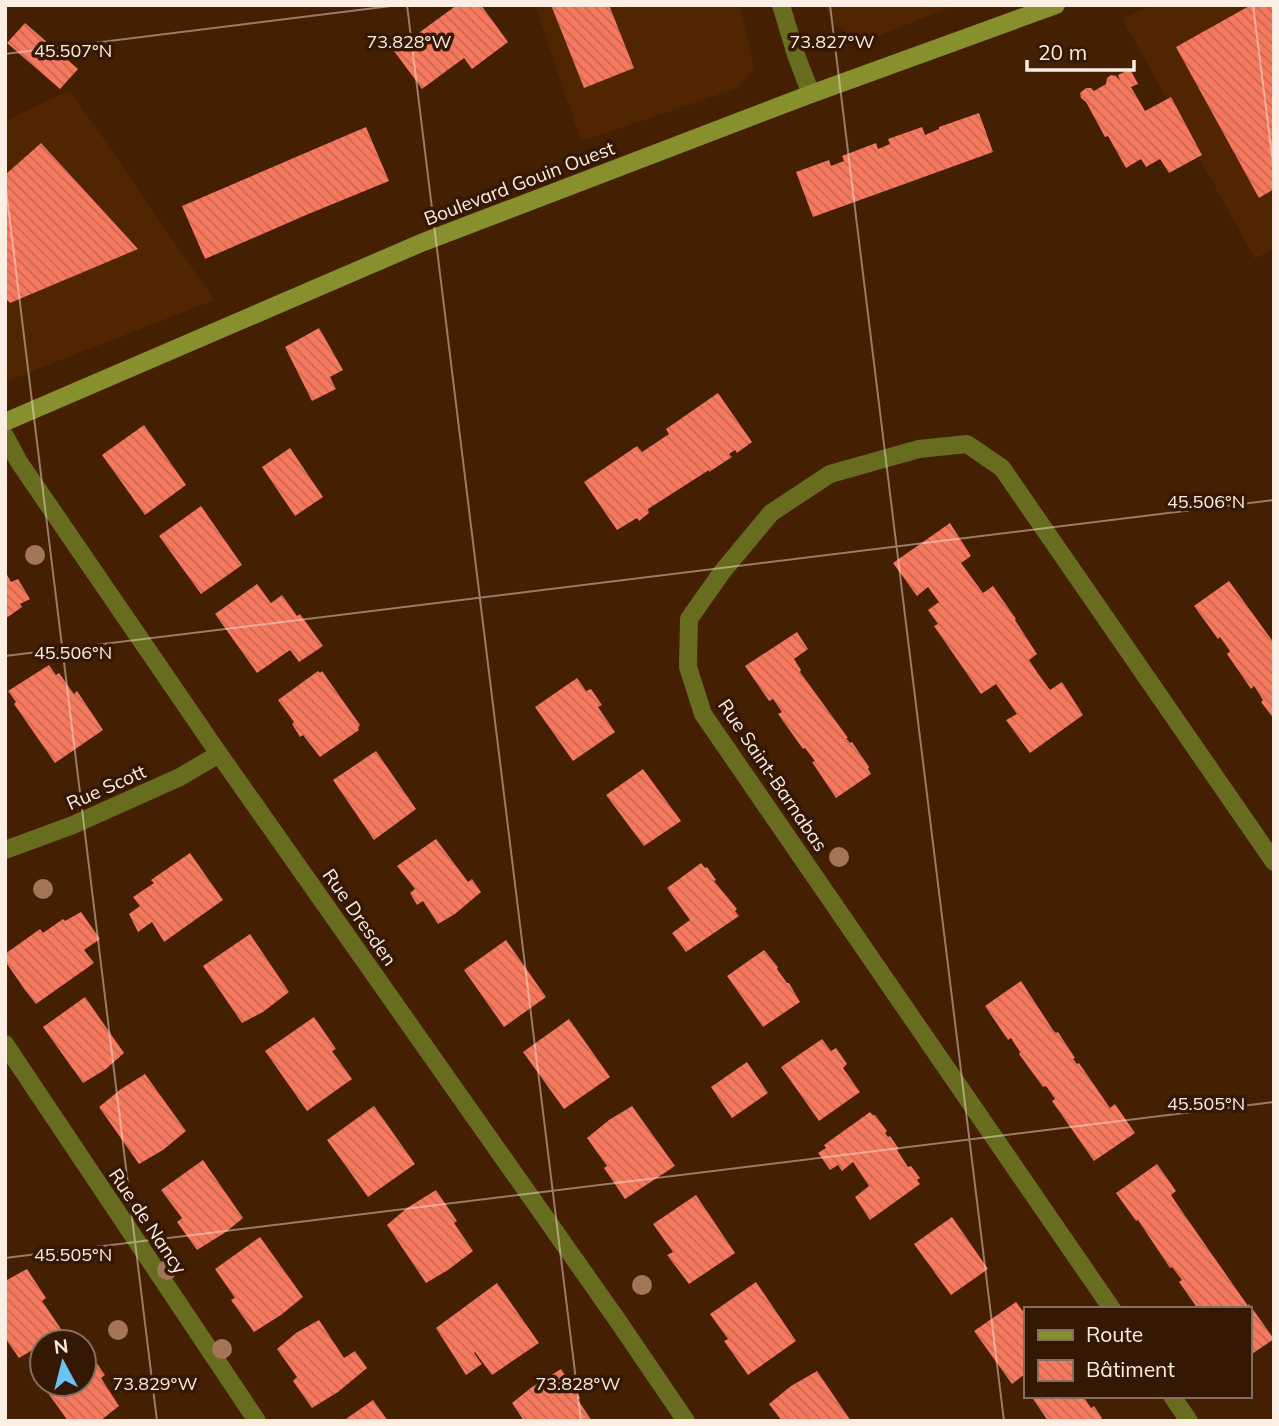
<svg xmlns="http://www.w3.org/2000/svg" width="1279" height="1426" viewBox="0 0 1279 1426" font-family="Mulish,sans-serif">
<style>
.built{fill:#512500}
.building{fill:url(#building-back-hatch)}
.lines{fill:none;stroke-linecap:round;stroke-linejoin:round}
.street{stroke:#676c1e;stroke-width:18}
.secondary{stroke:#888f2d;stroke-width:18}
.tree{fill:#a47657}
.ticks{fill:none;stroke:#fdeee4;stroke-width:2;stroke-opacity:0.45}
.labels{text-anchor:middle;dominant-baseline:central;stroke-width:7;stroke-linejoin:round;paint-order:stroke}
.street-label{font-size:19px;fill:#fdeee4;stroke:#351803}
.ticks-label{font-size:18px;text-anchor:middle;fill:#fdeee4;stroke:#351803;stroke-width:7;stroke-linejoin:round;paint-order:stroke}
</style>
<defs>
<pattern id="building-back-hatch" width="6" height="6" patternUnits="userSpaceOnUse" patternTransform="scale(1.75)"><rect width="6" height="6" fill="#f7785d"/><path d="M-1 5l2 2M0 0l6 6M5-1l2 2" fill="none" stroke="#c46956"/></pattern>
</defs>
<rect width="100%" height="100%" fill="#451f02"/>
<g class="built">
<polygon points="535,5 740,5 754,67 738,88 581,141"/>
<polygon points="824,5 956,5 862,42 834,25"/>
<polygon points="1154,5 1274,5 1274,248 1255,259 1122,18"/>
<polygon points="70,90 214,300 5,382 5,121"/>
</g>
<g class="building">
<polygon points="457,5 481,5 508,42 472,69 464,58 422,89 394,51"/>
<polygon points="551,5 609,5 634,68 584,88"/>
<polygon points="1251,5 1274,5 1274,189 1259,198 1176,47"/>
<polygon points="25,23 78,69 60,89 7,43"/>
<polygon points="1130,69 1138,84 1131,87 1145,111 1171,97 1202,155 1169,173 1160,159 1146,167 1141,159 1126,168 1108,136 1105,137 1086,102 1081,98 1080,93 1086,88 1091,88 1094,91 1106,84 1107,78 1111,75 1116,76 1120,80 1118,75"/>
<polygon points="979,113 993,152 813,217 796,172 829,160 831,166 844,161 842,156 876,143 878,149 890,144 888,139 922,127 925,135 939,129 939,127"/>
<polygon points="366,127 389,181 306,215 205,259 182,206"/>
<polygon points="41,143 138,249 10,303 5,298 5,175"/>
<polygon points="319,328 343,370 330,377 336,389 312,401 285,347"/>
<polygon points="718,393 752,442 737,453 735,450 729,454 732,457 709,472 709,470 648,509 649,513 639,521 637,518 617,530 584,482 637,446 642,452 669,434 666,429"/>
<polygon points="144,425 186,485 145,515 102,455"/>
<polygon points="290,448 323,497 295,516 262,467"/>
<polygon points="201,506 242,565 201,594 159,536"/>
<polygon points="950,523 971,556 961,563 983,593 993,586 1016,619 1015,620 1037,654 1029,660 1039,675 1050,690 1062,682 1083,715 1030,753 1006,720 1017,714 996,684 981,694 934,626 938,624 928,610 939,602 928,587 917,596 893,563"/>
<polygon points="5,571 11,582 18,579 30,599 20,604 22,607 5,619"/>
<polygon points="1229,581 1274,643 1274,719 1261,702 1263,700 1254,686 1251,689 1227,654 1230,651 1220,637 1218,639 1194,606"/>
<polygon points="257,584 271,603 282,595 297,616 300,614 323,646 299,662 290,650 257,673 215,614"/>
<polygon points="797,632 808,649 794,659 801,670 800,672 848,738 846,738 850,743 852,742 869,767 868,769 871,774 836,798 812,762 815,761 805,748 803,749 778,714 782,712 773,699 769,701 745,666"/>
<polygon points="49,665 56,675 59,673 74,694 77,691 103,730 55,763 14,704 16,702 8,691"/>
<polygon points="318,671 320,673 322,671 360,725 358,728 359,730 320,757 303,735 300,737 292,724 294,722 278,700"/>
<polygon points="577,678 586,691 591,689 602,705 598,707 615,732 573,761 535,707"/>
<polygon points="376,751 416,809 374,840 333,780"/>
<polygon points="643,769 681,821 644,846 606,795"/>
<polygon points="436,839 468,882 472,879 481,892 455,914 438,924 423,901 417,905 410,893 415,889 397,866"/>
<polygon points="190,853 223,900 164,942 152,922 138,932 129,914 140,906 133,897 154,883 151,880"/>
<polygon points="701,863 705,868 707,867 716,880 714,881 737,909 735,911 739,916 686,952 672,933 690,920 667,888"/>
<polygon points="81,912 100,939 84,950 94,963 36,1004 25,990 5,961 5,954 40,929 43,933 63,919 65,921"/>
<polygon points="250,934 289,992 263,1012 242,1023 203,966"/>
<polygon points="506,940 546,997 504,1027 464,970"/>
<polygon points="764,950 778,967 777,969 787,983 789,983 800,1002 763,1027 727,976"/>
<polygon points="1021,981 1053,1030 1056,1033 1058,1032 1075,1058 1073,1059 1077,1064 1079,1063 1110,1108 1115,1104 1135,1133 1094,1161 1052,1101 1055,1099 1046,1086 1043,1087 1019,1054 1020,1052 1011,1038 1008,1040 985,1006"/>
<polygon points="85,997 124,1053 106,1069 83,1083 43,1027"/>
<polygon points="314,1017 336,1049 332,1051 352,1079 307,1111 265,1051"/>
<polygon points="569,1019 610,1077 564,1109 523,1052"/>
<polygon points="822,1039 831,1051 836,1048 847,1064 843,1068 860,1092 819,1121 781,1067"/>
<polygon points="747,1062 768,1093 732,1118 711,1087"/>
<polygon points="145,1074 186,1131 163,1150 139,1164 99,1107 121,1089"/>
<polygon points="374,1106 415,1164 368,1197 327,1140"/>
<polygon points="632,1106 675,1166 625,1199 604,1168 607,1166 587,1138 609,1120"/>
<polygon points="870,1112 873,1115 875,1115 887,1131 885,1133 888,1137 890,1136 899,1149 897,1150 908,1167 911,1166 920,1178 917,1180 920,1184 870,1220 855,1197 869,1186 853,1162 842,1171 838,1165 830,1170 818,1153 826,1148 824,1145"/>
<polygon points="203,1160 243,1218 226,1232 197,1250 177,1222 182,1218 161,1190"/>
<polygon points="1157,1164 1176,1191 1171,1195 1181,1210 1248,1306 1249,1304 1274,1339 1249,1356 1249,1309 1198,1309 1179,1282 1182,1280 1172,1267 1170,1268 1138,1220 1136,1221 1116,1193"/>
<polygon points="436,1190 457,1221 454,1223 473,1251 448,1270 426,1283 387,1225 407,1208"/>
<polygon points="696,1195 735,1253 689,1284 667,1255 673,1252 653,1224"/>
<polygon points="952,1217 988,1269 951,1295 914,1244"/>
<polygon points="260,1237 303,1297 281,1315 254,1332 231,1300 235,1298 215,1269"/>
<polygon points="27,1269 46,1298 42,1301 61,1329 45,1342 42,1342 41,1345 19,1358 5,1338 5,1281"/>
<polygon points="756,1282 796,1341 748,1375 724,1341 728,1339 710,1314"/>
<polygon points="497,1283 539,1343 492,1375 475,1352 474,1353 482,1364 466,1375 436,1328"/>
<polygon points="1016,1302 1025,1314 1025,1374 1012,1384 974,1331"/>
<polygon points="319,1320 344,1358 355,1351 367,1368 338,1392 312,1408 293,1381 297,1377 277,1349 296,1333"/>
<polygon points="84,1345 105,1375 101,1378 119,1406 100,1421 68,1421 38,1379 42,1376 42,1384 84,1384"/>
<polygon points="561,1369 580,1398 578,1400 592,1421 524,1421 512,1403 532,1387"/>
<polygon points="817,1371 851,1421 782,1421 769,1404 791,1386"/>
<polygon points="1036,1396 1083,1396 1091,1408 1094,1406 1102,1418 1099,1421 1048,1421 1033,1399"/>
<polygon points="373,1400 388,1421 343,1421"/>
</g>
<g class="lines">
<g class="street">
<polyline points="781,5 796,55 811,94"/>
<polyline points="5,436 19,462 219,754 618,1321 686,1421"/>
<polyline points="5,850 73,825 180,777 219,754"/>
<polyline points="5,1044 257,1421"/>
<polyline points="1112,1309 703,714 688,667 689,619 722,572 771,513 830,474 919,449 967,444 1002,468 1274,862"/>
<polyline points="1172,1396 1189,1421"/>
</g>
<polyline class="secondary" points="5,422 421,243 811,94 1056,5"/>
</g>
<g class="tree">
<circle cx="35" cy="555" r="10"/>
<circle cx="839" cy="857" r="10"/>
<circle cx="43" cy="889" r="10"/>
<circle cx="167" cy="1270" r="10"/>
<circle cx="642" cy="1285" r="10"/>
<circle cx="118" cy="1330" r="10"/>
<circle cx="222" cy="1349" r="10"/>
</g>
<path class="ticks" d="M 407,5 L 581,1421M 830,5 L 1004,1421M 1253,5 L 1274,171M 5,54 L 399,5M 5,181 L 157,1421M 5,656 L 1274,500M 5,1258 L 1274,1102"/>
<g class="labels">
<g class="street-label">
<text transform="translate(519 183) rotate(-21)">Boulevard Gouin Ouest</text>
<text transform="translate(773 775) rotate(56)">Rue Saint-Barnabas</text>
<text transform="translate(106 787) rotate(-24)">Rue Scott</text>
<text transform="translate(360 917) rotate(55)">Rue Dresden</text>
<text transform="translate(148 1221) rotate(56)">Rue de Nancy</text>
</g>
</g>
<g class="ticks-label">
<text x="409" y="48">73.828°W</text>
<text x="832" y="48">73.827°W</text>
<text x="73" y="57">45.507°N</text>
<text x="1206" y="508">45.506°N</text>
<text x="73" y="659">45.506°N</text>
<text x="1206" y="1110">45.505°N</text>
<text x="73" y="1261">45.505°N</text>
<text x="155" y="1390">73.829°W</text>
<text x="578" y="1390">73.828°W</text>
</g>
<rect width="1279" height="1426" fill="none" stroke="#fdeee4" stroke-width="14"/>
<rect x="1024" y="1307" width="228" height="91" fill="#351803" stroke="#856e5d" stroke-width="2"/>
<rect x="1038" y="1330" width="35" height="10" fill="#888f2d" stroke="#856e5d" stroke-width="2"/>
<text x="1086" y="1342" font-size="21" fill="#fdeee4">Route</text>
<rect x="1038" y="1360" width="35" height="21" fill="url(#building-back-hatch)" stroke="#856e5d" stroke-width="2"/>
<text x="1086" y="1377" font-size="21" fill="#fdeee4">Bâtiment</text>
<g transform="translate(63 1363) rotate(353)"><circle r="33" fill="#351803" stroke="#856e5d" stroke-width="2"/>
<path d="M0-5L12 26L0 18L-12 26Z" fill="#6ac3f1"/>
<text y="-10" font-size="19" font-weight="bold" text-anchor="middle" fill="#fdeee4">N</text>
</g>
<path d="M1027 60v10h107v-10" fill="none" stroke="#fdeee4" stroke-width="3.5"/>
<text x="1038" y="60" font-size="21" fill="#fdeee4" stroke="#351803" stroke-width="5" paint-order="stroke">20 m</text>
</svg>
